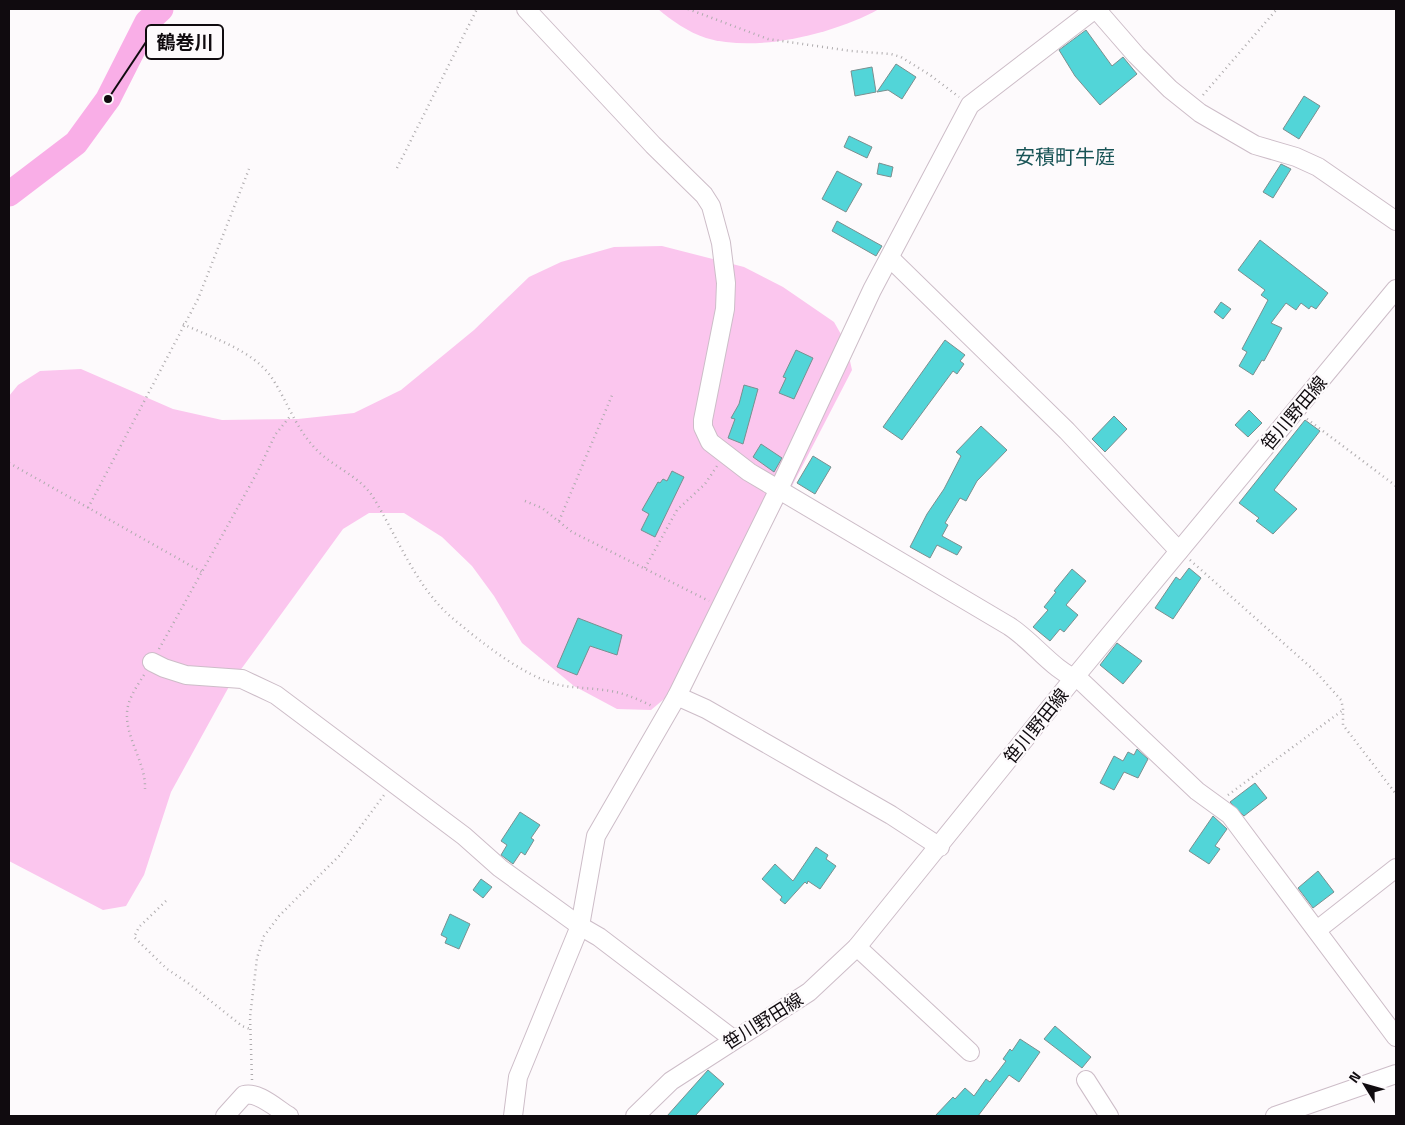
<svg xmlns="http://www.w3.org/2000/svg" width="1405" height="1125" viewBox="0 0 1405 1125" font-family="'Titillium Web','Noto Sans JP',sans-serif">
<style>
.green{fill:#fbc6ee}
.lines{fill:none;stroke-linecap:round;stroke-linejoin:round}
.river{stroke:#f9aee7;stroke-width:25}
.building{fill:#52d5d8;stroke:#7a8f8f}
.minor-casing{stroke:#cdbdc8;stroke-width:20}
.path{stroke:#aeabad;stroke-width:2.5;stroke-dasharray:1 4;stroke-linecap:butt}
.minor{stroke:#fff;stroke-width:18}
.labels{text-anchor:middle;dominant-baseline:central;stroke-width:4.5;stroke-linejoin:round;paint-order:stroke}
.street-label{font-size:18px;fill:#100b0f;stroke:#fdfafc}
.quarter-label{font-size:20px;fill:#185456;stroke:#fdfafc}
.leader{fill:none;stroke:#100b0f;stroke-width:2}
.callout-dot{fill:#100b0f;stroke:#fdfafc;stroke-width:2}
.callout{fill:#fdfafc;stroke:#100b0f;stroke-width:2}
.callout-label{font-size:19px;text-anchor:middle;font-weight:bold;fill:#100b0f}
</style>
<rect width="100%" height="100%" fill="#fdfafc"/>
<g class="green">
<path d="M 658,9 L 879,9 C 834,34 757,53 706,38 C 688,32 672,21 658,9 Z"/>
<polygon points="662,246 744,267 783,287 834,322 846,343 852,370 717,631 682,684 651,710 617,709 574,686 522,643 494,596 472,566 442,537 404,513 369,513 343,529 231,683 171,792 144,875 126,906 103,910 9,861 9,396 18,385 40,371 81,369 173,409 222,420 298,419 354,413 401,390 474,330 529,277 561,262 614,247"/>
</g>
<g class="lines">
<polyline class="river" points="9,194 76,143 108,99 147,22 161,9"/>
</g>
<g class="building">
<polygon points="1086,30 1112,66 1123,57 1137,74 1100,105 1075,76 1059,50"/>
<polygon points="896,64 916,77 902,99 888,90 877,92"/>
<polygon points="872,67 876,92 855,96 851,71"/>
<polygon points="1304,96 1320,106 1299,139 1283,129"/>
<polygon points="849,136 872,147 867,158 844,147"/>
<polygon points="879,163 893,167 891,177 877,174"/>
<polygon points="1281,164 1291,169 1273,198 1263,192"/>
<polygon points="837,171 862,184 846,212 822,199"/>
<polygon points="837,221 882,246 876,256 832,231"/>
<polygon points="1260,240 1328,293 1316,309 1311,306 1309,309 1301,303 1296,310 1286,303 1271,323 1282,328 1264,361 1262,360 1253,375 1239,366 1247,352 1242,349 1268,300 1261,295 1265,290 1238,270"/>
<polygon points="1221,302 1231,309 1223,319 1214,312"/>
<polygon points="945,340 965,355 960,361 964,364 957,374 953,371 902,440 883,427"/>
<polygon points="796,350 813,358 794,399 779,393 786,378 783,377"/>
<polygon points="744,385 758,389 743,444 728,438 735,419 731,418 739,404"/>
<polygon points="1249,410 1262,423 1248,437 1235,425"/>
<polygon points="1114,416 1127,429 1105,452 1092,439"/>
<polygon points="1305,420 1320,431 1274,490 1297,509 1273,534 1256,521 1259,518 1239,503"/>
<polygon points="981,426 1007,450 977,481 966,501 960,498 945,523 948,525 942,536 962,547 957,555 937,545 930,558 910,547 927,514 944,489 961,456 956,452"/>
<polygon points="761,444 782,458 774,472 753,457"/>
<polygon points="813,456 831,467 815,494 797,483"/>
<polygon points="672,471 684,477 655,537 641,530 649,514 642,510 658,482 660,483 663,479 667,481"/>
<polygon points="1189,568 1201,578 1173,619 1155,608 1176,577 1180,580"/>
<polygon points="1072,569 1086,581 1066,605 1078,615 1064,632 1060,629 1050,641 1033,627 1048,610 1044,607 1056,592 1054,591"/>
<polygon points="578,618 622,635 617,655 590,646 577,675 557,667"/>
<polygon points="1117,643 1142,661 1123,684 1100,665"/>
<polygon points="1137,749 1148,759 1138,778 1124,772 1114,790 1100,783 1114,756 1123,761 1128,752 1134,755"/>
<polygon points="1255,783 1267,798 1244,816 1230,802"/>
<polygon points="520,812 540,825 531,838 534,840 525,855 521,852 513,864 501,855 507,845 501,841"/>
<polygon points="1213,816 1227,829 1215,846 1220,849 1209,864 1189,851"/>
<polygon points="816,847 828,855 826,859 836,866 820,889 808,881 807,884 805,882 785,904 780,900 782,897 762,879 775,864 793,881"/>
<polygon points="1318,871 1334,892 1313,908 1298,888"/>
<polygon points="481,879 492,887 483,898 473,890"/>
<polygon points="450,914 470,924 459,949 445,943 447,938 441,935"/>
<polygon points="1055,1026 1091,1057 1082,1068 1044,1039"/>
<polygon points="1020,1039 1040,1052 1019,1082 1009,1075 978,1116 935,1116 953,1097 955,1099 965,1088 974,1096 986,1079 990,1082 1006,1061 1003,1059 1010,1049 1012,1051"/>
<polygon points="708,1070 724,1084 695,1116 667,1116"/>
</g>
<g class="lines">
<defs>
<g id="minor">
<path d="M 526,9 L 653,145 L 704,195 L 711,206 L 721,243 L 726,283 L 725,309 L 703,420 L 703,427 L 710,442 L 749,472 L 1009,626 C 1034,642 1053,671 1081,681 L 1197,791 L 1230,815 L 1396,1037"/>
<polyline points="1096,9 1136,55 1170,89 1200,113 1255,145 1296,157 1318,167 1396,221"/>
<polyline points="890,258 1067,431 1179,551"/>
<polyline points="152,662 164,668 186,675 242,679 276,695 464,836 500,868 580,926 599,937 733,1039"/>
<polyline points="677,696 706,709 891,815 940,847"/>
<polyline points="1317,930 1396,868"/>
<polyline points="857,947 970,1052"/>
<polyline points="1086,1080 1109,1116"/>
<path d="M 225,1116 L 244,1095 C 258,1091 277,1109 289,1116"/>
<polyline points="513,1116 518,1077 580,926 596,836 677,696 778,491 872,290 970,105 1095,9"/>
<polyline points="635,1116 671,1081 809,992 857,947 1074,678 1396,289"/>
<polyline points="1275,1116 1396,1074"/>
</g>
</defs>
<use href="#minor" class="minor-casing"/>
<g class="path">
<polyline points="688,9 768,39 851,51 891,54 901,57 930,75 959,97"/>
<polyline points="1203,95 1277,9"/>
<polyline points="397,168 477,9"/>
<path d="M 183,324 C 212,338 253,350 272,378 C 287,401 295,426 313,446 C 330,466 359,475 373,497 C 398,538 415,585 451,617 C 480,641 522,676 559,685 C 574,688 589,688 604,690 C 622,692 638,699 654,707"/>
<polyline points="1307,419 1396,486"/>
<polyline points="9,463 202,572"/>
<polyline points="525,501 542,508 572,532 709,601"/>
<polyline points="88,508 198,299 249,169"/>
<polyline points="559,521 613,393"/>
<polyline points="1190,560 1316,672 1341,700 1343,708 1343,725 1396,794"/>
<polyline points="645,568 677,510 705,484 717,466"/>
<polyline points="159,649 258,471 275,435 291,415"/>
<path d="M 144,675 C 137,686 127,700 127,714 C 126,739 146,763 145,789"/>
<polyline points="1228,795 1343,710"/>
<polyline points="166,901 139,927 134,937 167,969 188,983 242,1026 250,1029"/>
<polyline points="252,1080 250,1017 257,958 264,936 279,916 339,856 384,795"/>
</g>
<use href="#minor" class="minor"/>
</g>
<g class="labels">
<g class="street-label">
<text transform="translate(1294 413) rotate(-50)">笹川野田線</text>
<text transform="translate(1036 726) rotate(-51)">笹川野田線</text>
<text transform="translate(763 1021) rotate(-32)">笹川野田線</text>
</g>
<g class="quarter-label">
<text x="1065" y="156">安積町牛庭</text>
</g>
</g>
<path class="leader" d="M108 99L146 42"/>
<circle class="callout-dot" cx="108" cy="99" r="5"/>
<rect class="callout" x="146" y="25" width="77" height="34" rx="5"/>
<g class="callout-label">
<text x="185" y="49">鶴巻川</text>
</g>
<rect width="1405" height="1125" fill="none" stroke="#100b0f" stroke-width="20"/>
<g transform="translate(1365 1085) rotate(307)" stroke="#fdfafc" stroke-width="4" paint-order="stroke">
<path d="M0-4L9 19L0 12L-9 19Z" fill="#100b0f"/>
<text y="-8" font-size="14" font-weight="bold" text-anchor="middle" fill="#100b0f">N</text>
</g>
</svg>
